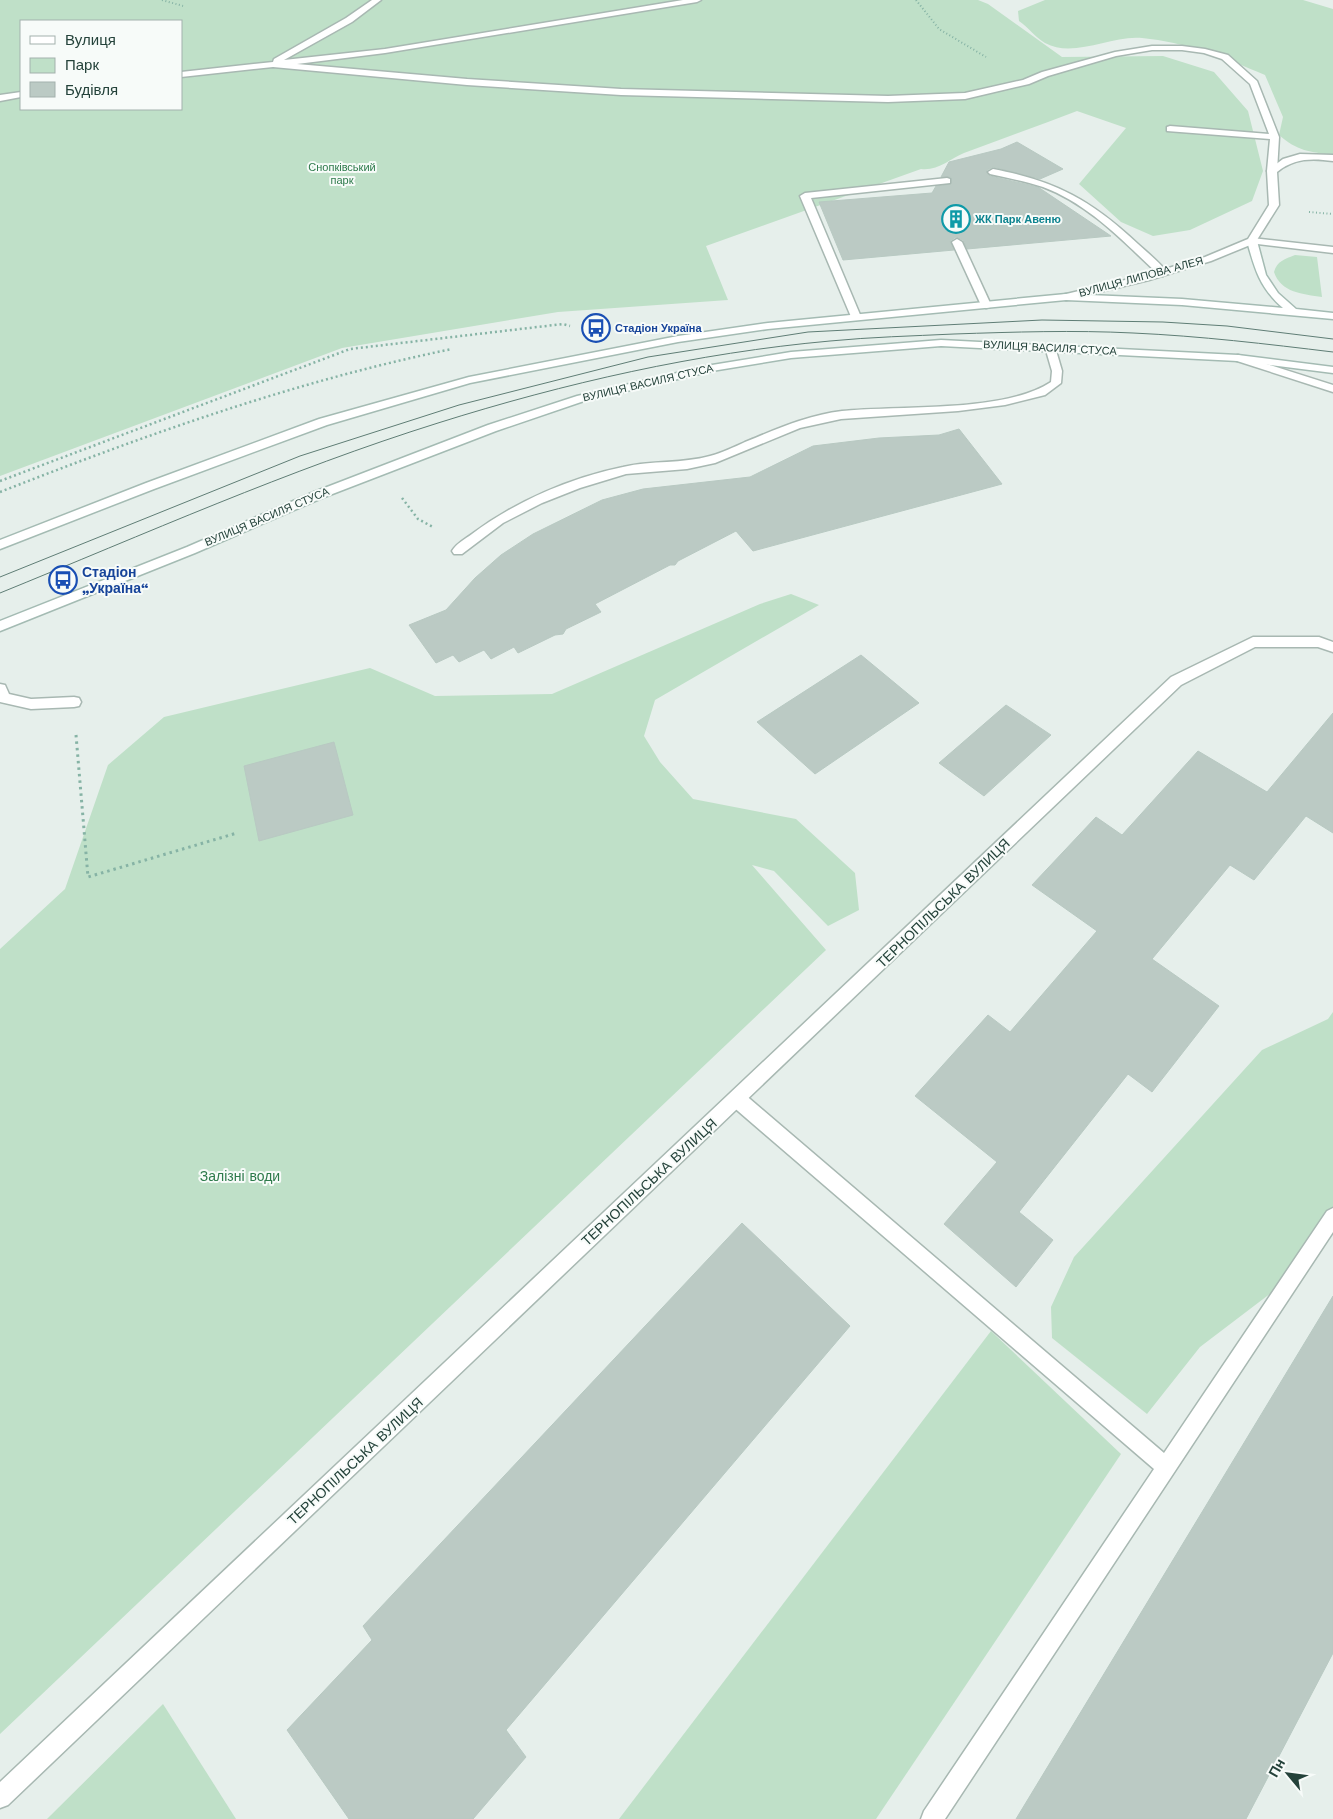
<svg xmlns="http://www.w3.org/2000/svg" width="1333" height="1819" viewBox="0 0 1333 1819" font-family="'Work Sans',sans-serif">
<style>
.green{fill:#bfe0c8;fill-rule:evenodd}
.building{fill:#bbcac4;stroke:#b8c9c2}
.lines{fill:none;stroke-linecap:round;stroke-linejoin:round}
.service-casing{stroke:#a8b8b2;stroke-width:3}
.minor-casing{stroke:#a8b8b2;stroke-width:3}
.tertiary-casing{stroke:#a8b8b2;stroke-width:3}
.secondary-casing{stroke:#a4bbb3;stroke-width:3}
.path-far2{stroke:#86b3a5;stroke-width:2;stroke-dasharray:1 2.5;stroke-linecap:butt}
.path-far1{stroke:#86b3a5;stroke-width:2.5;stroke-dasharray:2 3;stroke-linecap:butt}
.path{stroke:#86b3a5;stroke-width:3;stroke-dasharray:2.5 4;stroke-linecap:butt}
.service{fill:#fff;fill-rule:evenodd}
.minor{fill:#fff;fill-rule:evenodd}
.tertiary{fill:#fff;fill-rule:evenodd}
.secondary{fill:#fff;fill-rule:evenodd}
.tram{stroke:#5f7d75;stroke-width:1}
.labels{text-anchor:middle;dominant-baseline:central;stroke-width:4;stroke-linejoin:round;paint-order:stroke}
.far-park-label{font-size:11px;fill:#2d7a4b;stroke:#f7fbf9}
.far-culture-label{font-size:11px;font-weight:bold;fill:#0d838f;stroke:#f7fbf9;text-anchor:start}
.far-street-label{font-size:11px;fill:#24423a;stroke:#f7fbf9}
.far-transit-label{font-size:11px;font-weight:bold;fill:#164399;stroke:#f7fbf9;text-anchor:start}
.transit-label{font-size:14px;font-weight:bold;fill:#164399;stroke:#f7fbf9;text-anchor:start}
.street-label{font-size:14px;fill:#24423a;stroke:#f7fbf9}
.park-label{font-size:14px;fill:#2d7a4b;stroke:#f7fbf9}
</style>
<rect width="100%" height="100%" fill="#e6efeb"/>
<g class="green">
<path d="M 0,0 L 978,0 L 988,4 L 1062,57 L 1163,56 L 1214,72 L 1248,111 L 1263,171 L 1252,201 L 1190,230 L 1153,236 L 1121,222 L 1079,184 L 1126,128 L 1077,111 C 1040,125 1002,139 964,153 C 950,159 938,171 921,169 L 706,246 L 728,300 L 558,312 L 342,348 L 0,476 ZM 21,21 L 181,21 L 181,109 L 21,109 Z"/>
<path d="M 1045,0 L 1303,0 L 1333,9 L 1333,155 C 1310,152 1297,151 1279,135 L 1283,117 L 1265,75 C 1225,58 1185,42 1142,38 C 1110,35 1074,59 1045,43 C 1036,38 1028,27 1019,21 L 1018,11 Z"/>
<path d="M 1295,255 L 1317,257 L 1322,297 C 1303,294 1281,293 1274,272 C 1277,261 1285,259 1295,255 Z"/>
<polygon points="791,594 819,605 655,700 644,736 660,762 693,799 796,819 855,873 859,910 828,926 774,871 752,865 826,950 0,1734 0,949 65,889 108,765 164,717 370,668 435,696 552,694 760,604"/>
<polygon points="1333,1012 1333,1221 1304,1268 1200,1347 1147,1414 1052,1338 1051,1307 1074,1257 1262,1050 1328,1019"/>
<polygon points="991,1331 1121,1454 876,1819 619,1819"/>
<polygon points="163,1704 236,1819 47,1819"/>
</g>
<g class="building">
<polygon points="1017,142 1063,169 1040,179 993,167 987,170 987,173 990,176 1038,187 1111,236 967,249 963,240 956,237 950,241 954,250 843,260 819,202 932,193 936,186 951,184 951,177 941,177 949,162 1001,149"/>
<polygon points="959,429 1002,484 753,551 736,531 678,561 675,565 670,565 595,604 601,612 566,629 563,634 555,635 518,653 514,647 491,659 484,650 459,662 453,655 436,663 409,625 446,610 475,578 501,555 533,534 602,500 643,489 750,477 813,446 879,438 939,435"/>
<polygon points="861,655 919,703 815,774 757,722"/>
<polygon points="1006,705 1051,735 984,796 939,763"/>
<polygon points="1333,713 1333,833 1306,816 1254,880 1230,865 1152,959 1219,1006 1152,1092 1128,1074 1019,1212 1053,1240 1016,1287 944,1224 997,1162 915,1096 988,1015 1010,1032 1097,931 1032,885 1096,817 1122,835 1198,751 1267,792"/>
<polygon points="334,742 353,815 259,841 244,766"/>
<polygon points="742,1223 850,1326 506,1730 526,1757 473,1819 349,1819 287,1730 372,1640 363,1626"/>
<polygon points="1333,1296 1333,1653 1246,1819 1016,1819"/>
</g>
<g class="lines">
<defs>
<g id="service">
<polygon points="372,0 381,0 352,22 284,60 385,49 683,0 701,0 697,2 385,53 297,64 467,79 621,89 888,96 965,93 1023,80 1042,72 1115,52 1152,46 1182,46 1205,49 1228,55 1257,81 1279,137 1277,171 1272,174 1267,171 1270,139 1167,131 1167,127 1170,126 1269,134 1250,84 1222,59 1204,53 1182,50 1152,50 1116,56 1048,76 1029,84 965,99 888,102 621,95 467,85 273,67 181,77 181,72 273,62 274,59 346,18"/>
<polygon points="21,92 21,97 0,101 0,95"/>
<path d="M 993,169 C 1056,181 1091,200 1138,244 C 1148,253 1159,262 1168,273 L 1163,276 L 1159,275 C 1124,242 1089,204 1043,187 C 1025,181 1007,178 990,174 L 988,172 Z"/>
<polygon points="947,178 950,179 950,183 811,198 861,317 856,320 852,319 800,196 805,193"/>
<polygon points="1252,238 1333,247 1333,253 1249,243 1247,241"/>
<polygon points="957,239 962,242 991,305 990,307 986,308 981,305 952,242"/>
<path d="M 1050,344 L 1055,347 L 1062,371 L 1061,383 L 1045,395 L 1005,405 L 958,411 L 841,419 L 800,428 L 715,463 L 687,469 L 626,474 L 580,488 L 542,503 L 503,523 L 462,554 L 454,554 L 452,551 C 456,544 465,539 472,534 C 516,501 570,478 623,467 C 652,460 682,464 710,456 C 722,453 734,447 745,442 C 777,429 808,415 842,411 C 900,405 1004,413 1051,382 L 1052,371 L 1045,347 Z"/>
<polygon points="0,684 5,685 9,694 31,699 74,697 79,698 81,702 79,706 74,707 31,709 0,702"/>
<polygon points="737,1091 743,1093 1164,1453 1327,1211 1333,1208 1333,1232 945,1819 921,1819 924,1811 1154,1469 731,1105 729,1099 731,1093"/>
</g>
<polygon id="minor" points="1253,637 1319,637 1333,642 1333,652 1318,647 1255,647 1181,685 8,1805 0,1808 0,1782 1171,677"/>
<g id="tertiary">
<path d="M 1300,154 L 1333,155 L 1333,161 C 1312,158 1294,158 1277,172 L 1279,205 L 1255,243 L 1211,261 L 1149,280 L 1066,300 L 1061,297 L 1062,295 L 1142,276 L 1205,257 L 1248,239 L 1269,205 L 1267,171 L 1283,159 Z"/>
<polygon points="1238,355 1333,385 1333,392 1234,360 1233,358 1234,356"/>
</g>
<g id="secondary">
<path d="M 1252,238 L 1257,241 L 1266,275 L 1278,293 L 1296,309 L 1333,313 L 1333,319 L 1182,305 L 1066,300 L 768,329 L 678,342 L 470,383 L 327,425 L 154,489 L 0,549 L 0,540 L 146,483 L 319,419 L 469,377 L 678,336 L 768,323 L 1066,294 L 1182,299 L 1283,308 C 1260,288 1255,270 1247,241 Z"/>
<polygon points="941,340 1238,355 1333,367 1333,373 1238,361 941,346 791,358 712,371 584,401 496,431 322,498 195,553 0,631 0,621 187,547 314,492 488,425 577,396 712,365 791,352"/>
</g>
</defs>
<use href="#service" class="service-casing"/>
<use href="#minor" class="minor-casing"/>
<use href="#tertiary" class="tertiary-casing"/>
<use href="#secondary" class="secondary-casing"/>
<g class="path-far2">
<polyline points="162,0 183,6"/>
<polyline points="916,0 939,29 986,57"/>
<polyline points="113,109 113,112"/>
<polyline points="1309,212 1333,214"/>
</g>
<g class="path-far1">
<polyline points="0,481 350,349 563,324 570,326"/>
<path d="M 0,492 C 148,434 296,381 452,349"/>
<polyline points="402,498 418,519 433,527"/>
</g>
<polyline class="path" points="76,735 88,877 237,833"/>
<use href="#service" class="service"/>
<use href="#minor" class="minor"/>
<use href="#tertiary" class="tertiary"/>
<use href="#secondary" class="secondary"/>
<g class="tram">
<polyline points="0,577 300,456 459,405 648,357 808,332 1042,320 1163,322 1227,326 1333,339"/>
<path d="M 0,593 C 145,534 288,470 438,423 C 565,383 697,353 830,341 C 871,337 912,336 954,334 C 1014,332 1074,330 1133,333 C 1200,336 1267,344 1333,352"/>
</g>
</g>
<defs>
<symbol id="building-ring" viewBox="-11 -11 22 22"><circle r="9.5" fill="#f7fbf9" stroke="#0f9aa8" stroke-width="1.5"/><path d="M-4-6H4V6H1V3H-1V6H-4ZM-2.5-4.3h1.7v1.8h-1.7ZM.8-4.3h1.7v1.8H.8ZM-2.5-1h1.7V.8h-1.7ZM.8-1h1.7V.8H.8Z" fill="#0f9aa8"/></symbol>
<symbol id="bus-ring" viewBox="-11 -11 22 22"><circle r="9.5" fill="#f7fbf9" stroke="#1a4fb4" stroke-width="1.5"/><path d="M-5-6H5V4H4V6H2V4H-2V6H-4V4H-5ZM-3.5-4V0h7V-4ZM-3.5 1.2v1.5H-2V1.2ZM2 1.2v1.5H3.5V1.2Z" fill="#1a4fb4"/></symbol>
</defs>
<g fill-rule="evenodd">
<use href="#building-ring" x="940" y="203" width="32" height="32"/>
<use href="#bus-ring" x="580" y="312" width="32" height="32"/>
<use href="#bus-ring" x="47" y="564" width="32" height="32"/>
</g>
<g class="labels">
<g class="far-park-label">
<text x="342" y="167">Снопківський<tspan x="342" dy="13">парк</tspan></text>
</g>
<g class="far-culture-label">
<text x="975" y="219">ЖК Парк Авеню</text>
</g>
<g class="far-street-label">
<text transform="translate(1141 277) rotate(-15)">ВУЛИЦЯ ЛИПОВА АЛЕЯ</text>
<text transform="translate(1050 348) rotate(3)">ВУЛИЦЯ ВАСИЛЯ СТУСА</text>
<text transform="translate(648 383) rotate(-13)">ВУЛИЦЯ ВАСИЛЯ СТУСА</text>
<text transform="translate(267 517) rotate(-23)">ВУЛИЦЯ ВАСИЛЯ СТУСА</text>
</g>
<g class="far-transit-label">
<text x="615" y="328">Стадіон Україна</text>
</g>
<g class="transit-label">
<text x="82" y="572">Стадіон<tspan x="82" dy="16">„Україна“</tspan></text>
</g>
<g class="street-label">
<text transform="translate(943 903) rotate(-44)">ТЕРНОПІЛЬСЬКА ВУЛИЦЯ</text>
<text transform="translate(649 1182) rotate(-43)">ТЕРНОПІЛЬСЬКА ВУЛИЦЯ</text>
<text transform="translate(355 1461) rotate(-43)">ТЕРНОПІЛЬСЬКА ВУЛИЦЯ</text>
</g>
<g class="park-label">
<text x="240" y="1176">Залізні води</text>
</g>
</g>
<rect x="20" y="20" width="162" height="90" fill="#f7fbf9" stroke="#a3b1ad"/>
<rect x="30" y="36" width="25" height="8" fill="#ffffff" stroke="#a3b1ad"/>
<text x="65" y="45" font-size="15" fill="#24423a">Вулиця</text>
<rect x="30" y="58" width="25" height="15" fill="#bfe0c8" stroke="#a3b1ad"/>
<text x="65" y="70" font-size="15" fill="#24423a">Парк</text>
<rect x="30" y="82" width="25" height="15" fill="#bbcac4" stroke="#a3b1ad"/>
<text x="65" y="95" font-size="15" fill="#24423a">Будівля</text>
<g transform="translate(1288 1774) rotate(299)" stroke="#f7fbf9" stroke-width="4" paint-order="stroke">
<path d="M0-4L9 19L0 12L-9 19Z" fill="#24423a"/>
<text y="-8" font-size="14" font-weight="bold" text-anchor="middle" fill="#24423a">Пн</text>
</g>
</svg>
